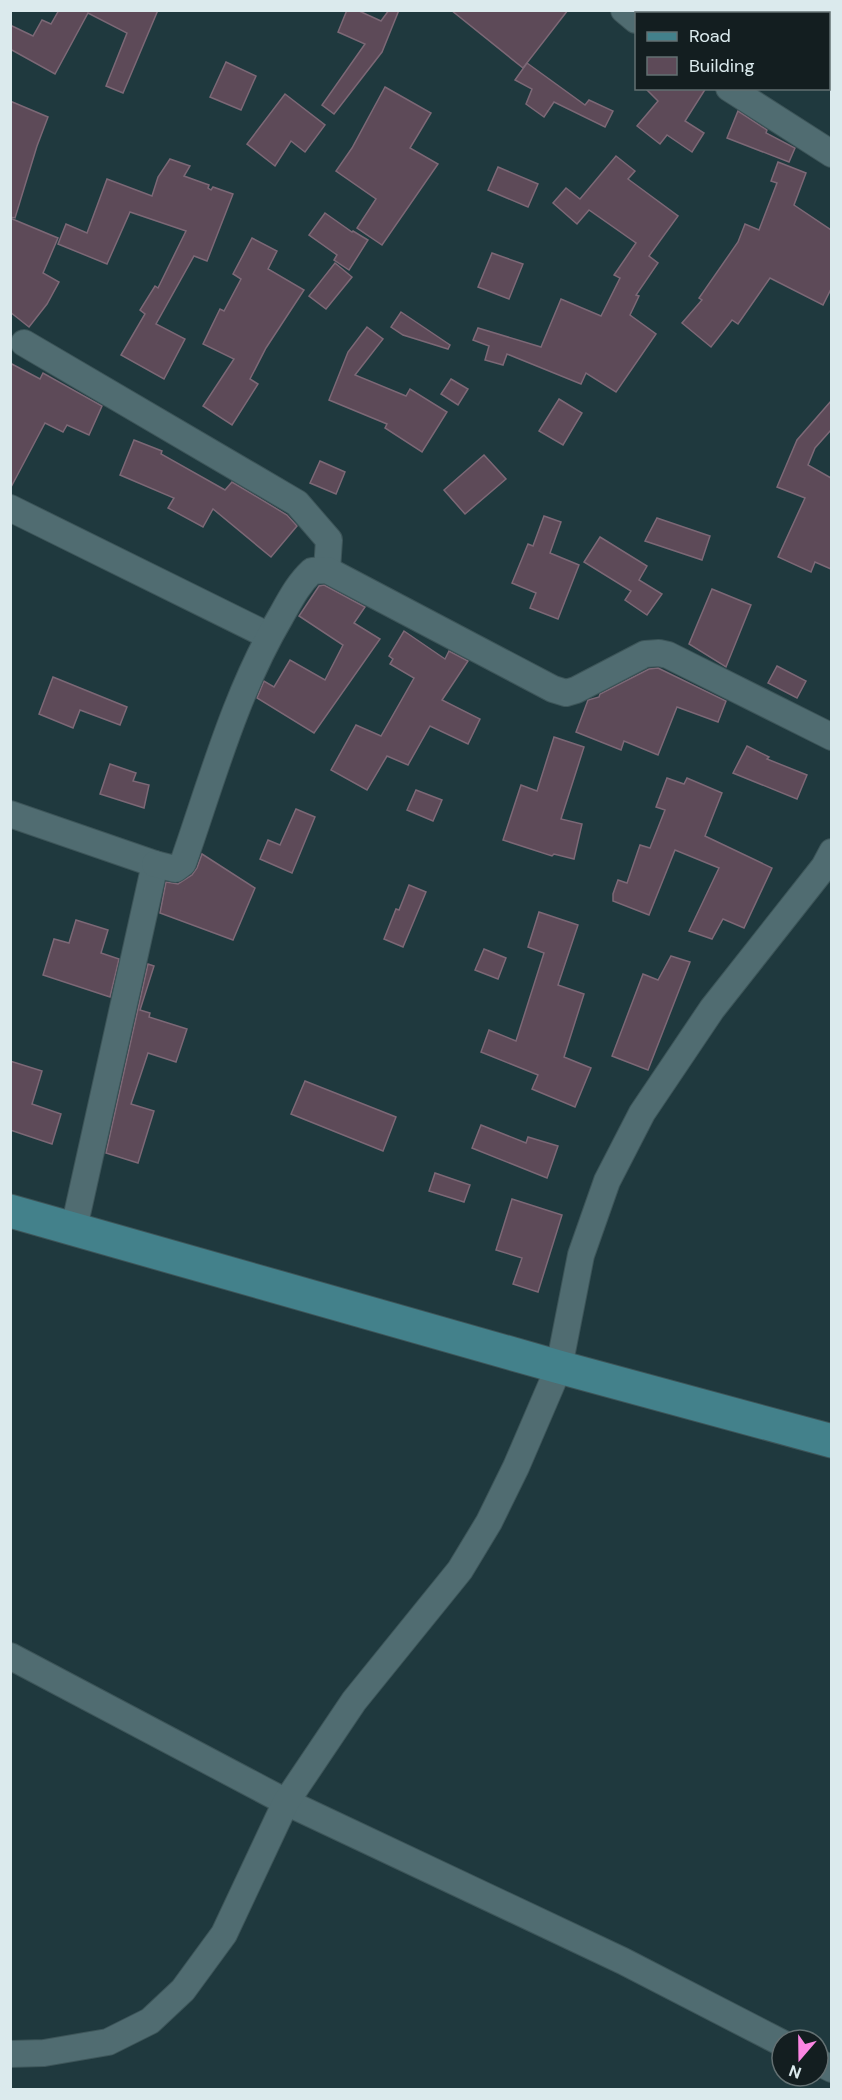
<svg xmlns="http://www.w3.org/2000/svg" width="842" height="2100" viewBox="0 0 842 2100" font-family="'DM Sans',sans-serif">
<style>
.building{fill:#5d4a58;stroke:#7c6876;stroke-width:1.5}
.lines{fill:none;stroke-linecap:round;stroke-linejoin:round}
.street-casing{stroke:#3d5559;stroke-width:28}
.primary-casing{stroke:#3d5559;stroke-width:35}
.street{stroke:#506c71;stroke-width:26}
.primary{stroke:#43818b;stroke-width:33}
</style>
<rect width="100%" height="100%" fill="#1f393e"/>
<g class="building">
<polygon points="59,10 158,10 123,93 106,86 127,33 88,13 55,74 10,49 10,25 33,36 42,20 51,24"/>
<polygon points="347,10 357,10 381,21 389,10 399,10 382,52 334,114 322,105 365,44 338,32"/>
<polygon points="451,10 568,10 523,68"/>
<polygon points="226,62 256,76 241,110 210,97"/>
<polygon points="527,63 585,105 589,100 613,111 605,127 554,102 544,117 526,104 532,89 515,80"/>
<polygon points="385,87 431,113 410,148 438,164 382,245 357,228 376,199 336,171 352,148"/>
<polygon points="645,88 706,88 685,121 704,133 692,152 667,135 660,144 637,126 658,101"/>
<polygon points="285,94 325,125 305,152 291,141 275,166 247,144"/>
<polygon points="10,101 48,117 37,146 15,218 10,217"/>
<polygon points="738,111 767,130 766,133 795,148 789,162 727,138"/>
<polygon points="616,156 635,171 628,179 678,216 649,256 658,263 636,295 639,296 630,315 656,334 616,392 586,373 581,384 507,354 503,365 485,360 489,346 473,340 478,328 541,347 561,299 601,316 620,278 614,275 636,243 589,210 577,224 553,203 566,188 580,199"/>
<polygon points="170,159 190,166 184,176 209,185 208,188 211,190 213,187 233,194 207,261 194,256 156,324 185,339 164,379 121,355 145,314 140,310 155,286 158,288 186,231 130,212 107,264 58,244 66,224 87,233 107,179 152,196 158,177"/>
<polygon points="778,162 806,173 794,205 831,230 831,289 823,305 770,278 738,324 732,320 711,347 682,323 702,300 699,298 738,242 745,224 759,230 777,183 771,181"/>
<polygon points="498,167 538,184 528,207 488,190"/>
<polygon points="325,213 352,232 353,231 368,240 349,270 334,260 337,255 309,235"/>
<polygon points="10,218 58,238 43,273 59,282 47,304 29,327 10,312"/>
<polygon points="252,238 277,251 268,269 304,290 266,348 250,379 258,384 232,425 203,406 234,359 203,344 220,309 224,311 241,279 233,274"/>
<polygon points="492,253 523,264 509,299 478,287"/>
<polygon points="335,263 352,277 326,309 309,296"/>
<polygon points="401,312 450,345 448,349 403,335 391,327"/>
<polygon points="367,327 383,339 355,375 406,396 410,389 447,412 422,452 385,428 387,424 329,400 348,352"/>
<polygon points="10,363 40,379 43,373 102,406 89,435 67,425 63,432 45,423 10,489"/>
<polygon points="451,379 468,389 458,405 441,394"/>
<polygon points="559,399 582,413 563,445 539,431"/>
<polygon points="831,401 831,430 815,448 808,465 831,478 831,569 815,562 811,572 778,557 805,498 777,487 797,440"/>
<polygon points="134,440 162,451 161,454 225,490 232,482 287,515 297,526 271,557 213,509 203,527 168,508 174,498 120,475"/>
<polygon points="484,455 506,479 465,514 444,490"/>
<polygon points="320,461 345,472 336,494 310,483"/>
<polygon points="544,516 561,522 550,553 579,565 558,619 530,608 536,593 512,583 528,544 533,546"/>
<polygon points="657,518 710,536 702,560 645,541"/>
<polygon points="600,537 647,566 639,580 662,594 647,615 625,600 631,591 584,562"/>
<polygon points="324,585 365,607 354,623 380,639 314,733 257,698 264,681 274,687 290,660 325,680 343,645 299,616 319,586"/>
<polygon points="712,589 751,605 726,667 689,644"/>
<polygon points="404,631 445,659 449,651 468,661 442,700 480,719 468,744 430,726 408,765 387,756 367,790 331,770 356,725 381,736 414,678 390,664 393,659 389,656"/>
<polygon points="777,666 806,681 797,698 768,683"/>
<polygon points="658,668 726,701 718,722 677,707 658,755 624,741 621,750 576,732 588,700 599,697 600,694 649,669"/>
<polygon points="53,677 127,707 120,725 80,710 73,728 39,714"/>
<polygon points="554,737 584,747 561,819 582,824 574,859 554,854 552,856 503,840 521,785 537,791"/>
<polygon points="747,746 769,757 767,759 807,775 797,799 733,773"/>
<polygon points="110,764 136,773 133,781 149,785 144,808 100,794"/>
<polygon points="667,778 684,784 687,778 722,793 705,836 772,868 744,928 723,919 712,939 689,931 719,868 675,850 649,915 613,901 613,894 618,880 627,883 640,845 650,848 665,810 656,807"/>
<polygon points="416,790 442,800 433,821 407,810"/>
<polygon points="296,809 315,817 292,873 260,859 268,840 280,845"/>
<polygon points="202,854 255,888 233,940 160,913 166,882 178,884 192,875 197,868"/>
<polygon points="409,885 426,892 403,947 384,939 396,909 399,910"/>
<polygon points="539,912 578,925 558,985 584,994 564,1057 591,1068 575,1107 532,1089 538,1075 481,1052 489,1030 516,1041 544,953 528,947"/>
<polygon points="76,920 108,930 101,953 119,959 110,997 43,975 54,939 69,943"/>
<polygon points="484,949 506,958 498,979 475,970"/>
<polygon points="671,956 690,962 648,1070 612,1056 643,974 658,980"/>
<polygon points="148,964 154,966 140,1010 150,1013 149,1017 187,1029 176,1062 148,1053 131,1104 154,1111 138,1163 106,1153"/>
<polygon points="10,1061 42,1071 32,1104 61,1114 52,1144 10,1130"/>
<polygon points="305,1081 396,1117 383,1151 291,1114"/>
<polygon points="481,1125 526,1143 528,1137 558,1146 547,1178 472,1148"/>
<polygon points="435,1173 470,1185 464,1202 429,1191"/>
<polygon points="512,1199 562,1215 538,1292 513,1284 522,1258 496,1250"/>
</g>
<g class="lines">
<defs>
<g id="street">
<polyline points="624,10 636,20"/>
<polyline points="729,88 832,154"/>
<polyline points="24,343 297,503 329,540 327,570"/>
<polyline points="10,508 269,636"/>
<polyline points="10,814 155,864 74,1228"/>
<path d="M 155,864 L 175,869 L 183,863 C 212,780 236,692 281,616 C 290,600 298,584 312,571 L 327,570 L 553,689 L 566,693 L 576,690 L 645,654 L 659,653 L 668,655 L 832,737"/>
<polyline points="10,1656 286,1802 623,1961 782,2043"/>
<polyline points="10,2054 44,2053 108,2042 150,2021 183,1990 224,1934 286,1802 354,1701 460,1570 489,1522 516,1467 559,1367 581,1255 607,1181 642,1113 712,1009 824,867 832,852"/>
<polyline points="818,2062 832,2069"/>
</g>
<polyline id="primary" points="10,1211 559,1367 832,1441"/>
</defs>
<use href="#street" class="street-casing"/>
<use href="#primary" class="primary-casing"/>
<use href="#street" class="street"/>
<use href="#primary" class="primary"/>
</g>
<rect width="842" height="2100" fill="none" stroke="#dbeaed" stroke-width="24"/>
<rect x="635" y="12" width="195" height="78" fill="#131e20" stroke="#637072" stroke-width="1.5"/>
<rect x="647" y="32" width="30" height="9" fill="#43818b" stroke="#637072" stroke-width="1.5"/>
<text x="689" y="42" font-size="18" fill="#dbeaed">Road</text>
<rect x="647" y="57" width="30" height="18" fill="#5d4a58" stroke="#637072" stroke-width="1.5"/>
<text x="689" y="72" font-size="18" fill="#dbeaed">Building</text>
<g transform="translate(800 2058) rotate(200)"><circle r="28" fill="#131e20" stroke="#637072" stroke-width="1.5"/>
<path d="M0-4.5L10 22L0 15L-10 22Z" fill="#fc86e3"/>
<text y="-9" font-size="16" font-weight="bold" text-anchor="middle" fill="#dbeaed">N</text>
</g>
</svg>
